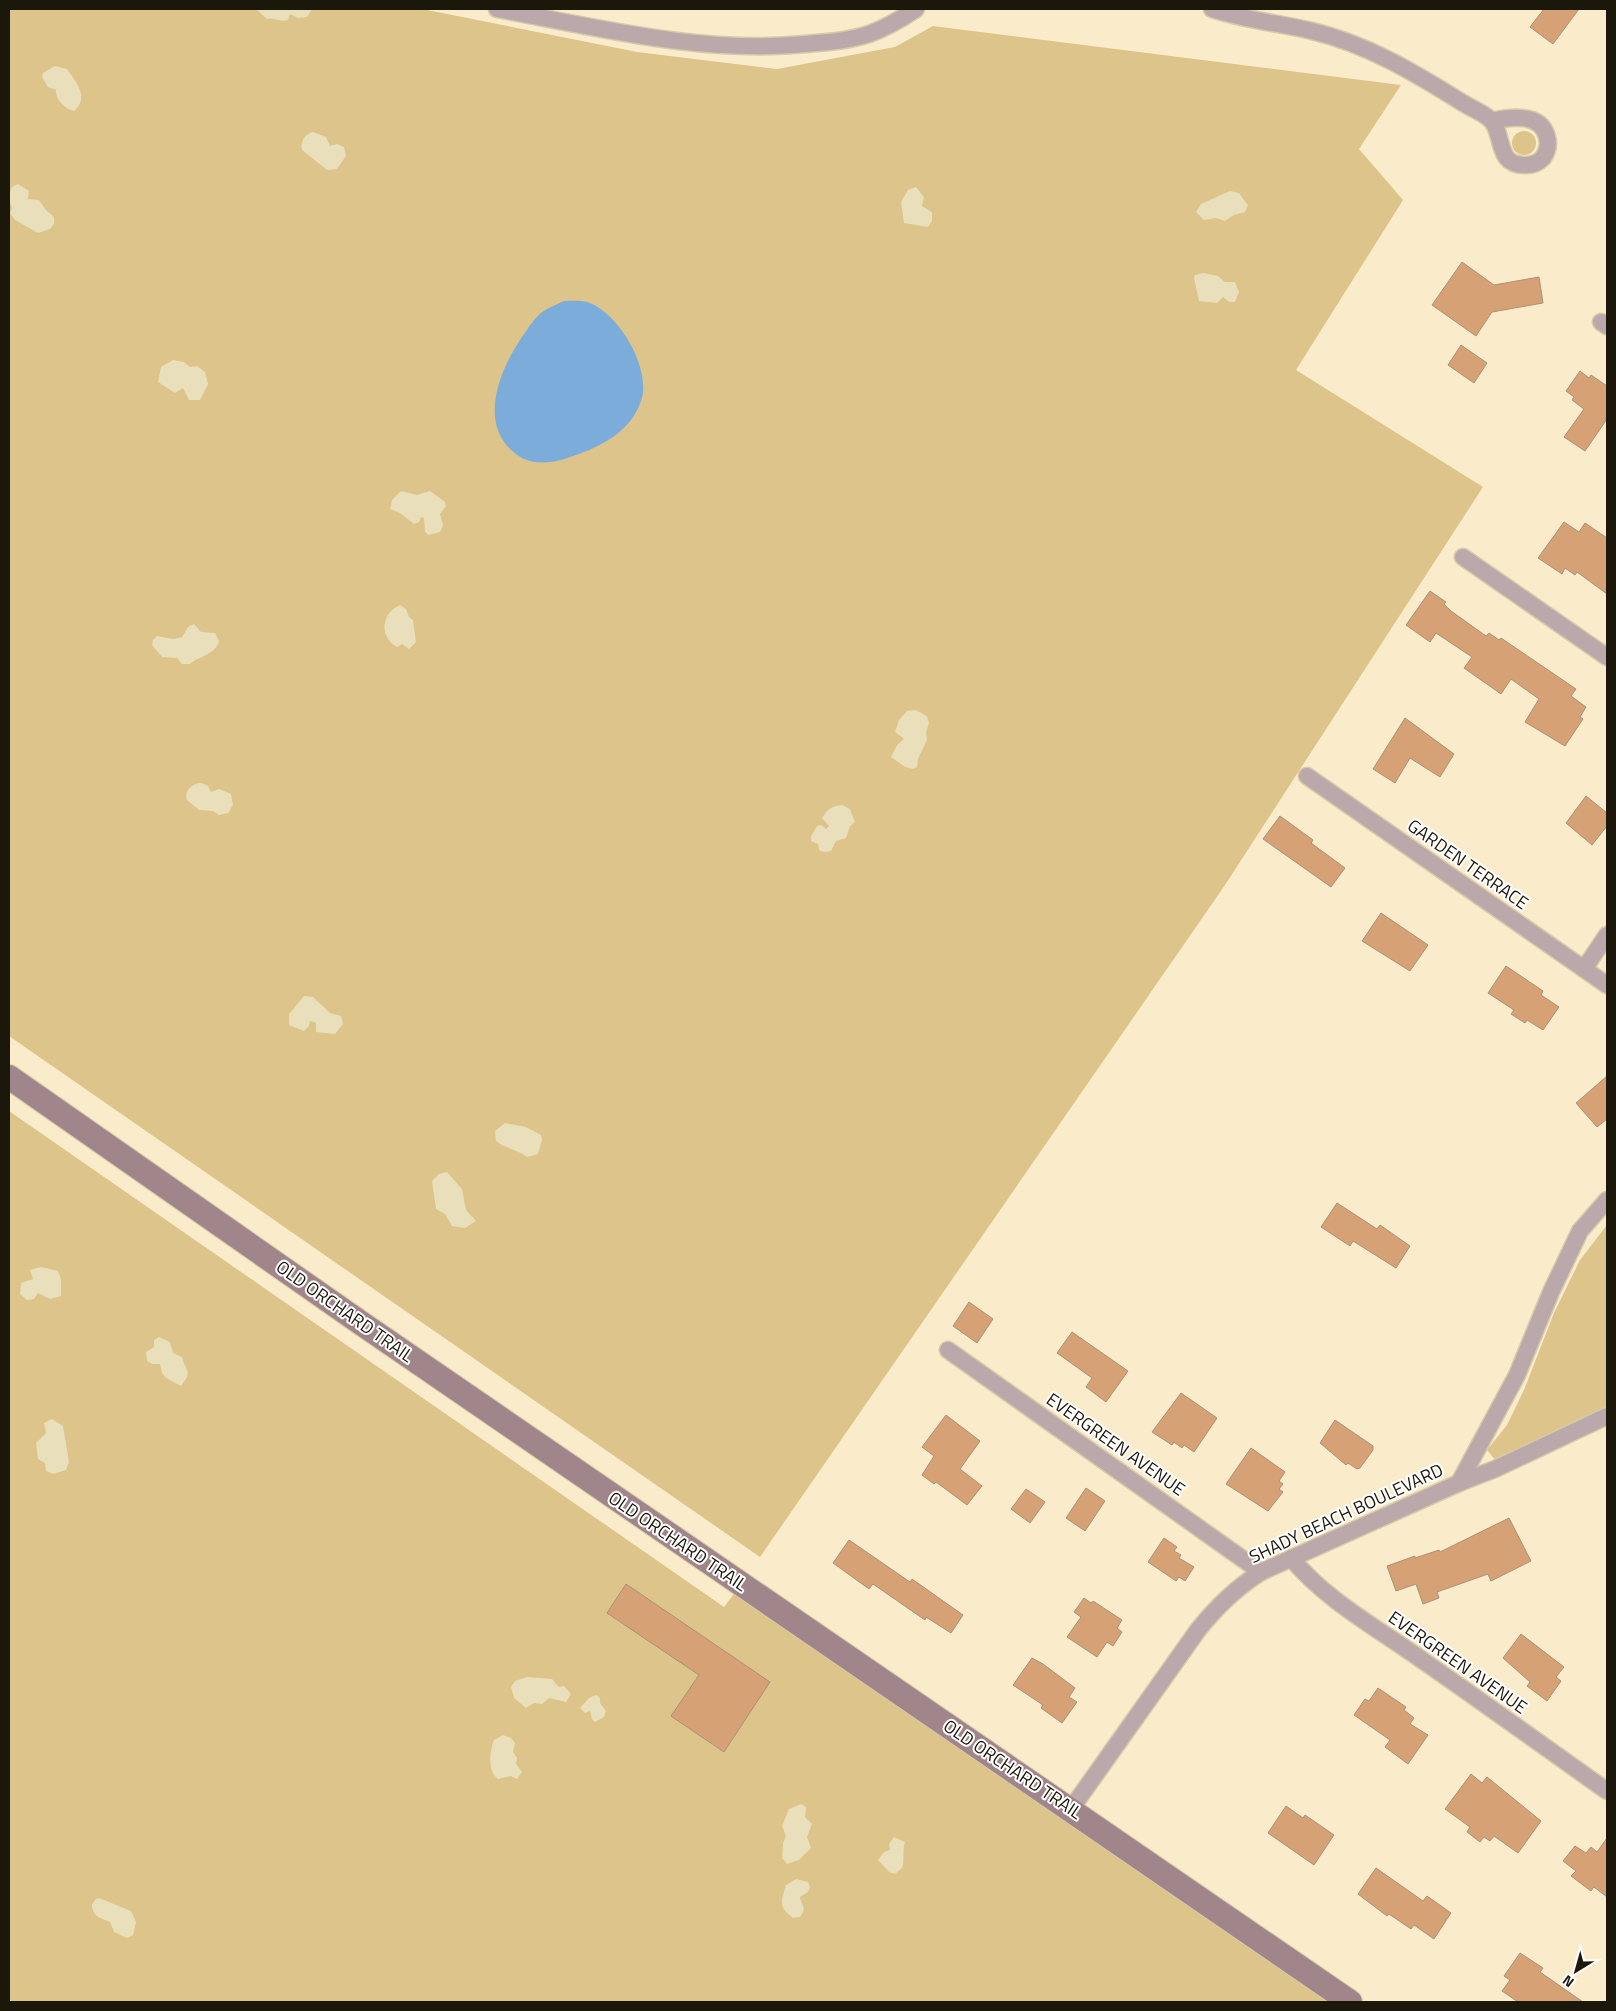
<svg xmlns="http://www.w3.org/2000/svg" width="1616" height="2011" viewBox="0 0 1616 2011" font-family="'Titillium Web',sans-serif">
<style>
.green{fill:#dcc48a}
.sand{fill:#e9dfba}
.water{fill:#7cacda}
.building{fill:#d5a175;stroke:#ac9079}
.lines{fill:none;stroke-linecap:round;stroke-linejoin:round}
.street-casing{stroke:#d6caab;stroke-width:19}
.secondary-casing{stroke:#d6caab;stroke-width:26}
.street{stroke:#baa8aa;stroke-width:16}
.secondary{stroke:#a0868a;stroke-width:24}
.labels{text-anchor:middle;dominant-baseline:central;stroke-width:4;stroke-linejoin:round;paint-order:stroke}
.street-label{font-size:18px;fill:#1c170b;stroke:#fff}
</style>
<rect width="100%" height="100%" fill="#faecca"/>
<g class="green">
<polygon points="9,9 422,9 637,52 777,69 895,47 933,26 1401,85 1359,149 1403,200 1296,370 1483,487 1225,885 760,1557 9,1036"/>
<circle cx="1524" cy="143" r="12"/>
<polygon points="9,1111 724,1607 742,1583 1333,2002 9,2002"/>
<polygon points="1607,1225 1607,1408 1497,1462 1487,1450 1507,1425 1524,1390 1554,1313 1580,1260"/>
</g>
<g class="sand">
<path d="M 256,9 L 312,9 L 307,17 L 298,18 L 290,14 L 288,20 C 280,23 275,17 267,19 Z"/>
<path d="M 55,66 L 67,69 C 76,82 90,98 74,111 C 65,109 55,99 56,90 L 48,87 L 42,77 L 43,73 Z"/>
<path d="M 313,132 L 326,137 L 330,146 L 337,144 L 344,147 L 346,156 L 337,169 L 327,170 L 302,150 C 300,141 305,134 313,132 Z"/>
<path d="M 18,184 L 29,191 L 28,199 L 39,200 L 46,210 L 54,217 L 54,224 L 50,229 L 38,233 L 15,220 L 10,213 L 12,208 C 9,200 8,196 12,187 Z"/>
<polygon points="916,187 924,197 922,206 932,212 932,221 928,227 904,223 901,202 908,190"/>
<polygon points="1230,191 1239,193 1248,205 1245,212 1234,215 1225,221 1216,218 1204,220 1196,212 1201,204"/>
<polygon points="1203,273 1218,276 1225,282 1235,282 1239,292 1235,302 1229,302 1223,297 1217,303 1199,301 1194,278 1195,275"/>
<polygon points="173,360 184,362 190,367 197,366 205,372 208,384 200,400 189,400 183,388 175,393 158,382 161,367"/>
<polygon points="401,491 417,495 430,491 445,502 446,506 440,514 443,525 440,532 428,535 425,531 424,518 421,517 419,522 414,524 400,513 390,509 392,500"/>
<path d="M 400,605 L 406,609 L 409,617 L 413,620 L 416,642 L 409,649 L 402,644 L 397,647 C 379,637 381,613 400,605 Z"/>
<path d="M 194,624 L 201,632 L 215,633 L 219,641 C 215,655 199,656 190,664 L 182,664 L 177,658 L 162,657 L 152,645 L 153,640 L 157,636 L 173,639 L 182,637 L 188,627 Z"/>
<polygon points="916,710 927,716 929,723 926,732 927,740 918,759 917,767 913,769 905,767 891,757 897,745 904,739 895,732 899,720 907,711"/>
<path d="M 201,783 L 208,786 L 211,792 L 219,789 L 231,794 L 233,805 L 228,813 L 219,815 L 213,811 L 199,810 L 187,800 C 184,791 192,783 201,783 Z"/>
<path d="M 842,805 L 850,809 L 855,822 L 850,826 L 846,838 L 836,841 L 831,851 L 823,852 L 819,850 L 818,844 L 811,841 L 811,836 L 817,826 L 821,825 L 826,829 L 829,826 L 822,818 C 828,809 831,806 842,805 Z"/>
<polygon points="304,996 313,997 330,1013 341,1016 343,1024 335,1034 316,1032 316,1023 310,1021 309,1026 304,1031 289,1025 289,1014"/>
<path d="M 505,1123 L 526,1127 L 541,1135 L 542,1140 L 538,1154 L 527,1157 C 516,1149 506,1149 496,1141 L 495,1131 Z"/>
<polygon points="447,1172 462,1189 466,1210 476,1221 465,1228 452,1226 445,1214 436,1209 432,1181 439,1174"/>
<polygon points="41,1267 58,1271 61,1279 61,1296 50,1299 38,1293 34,1299 27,1300 20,1294 21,1283 33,1279 30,1270"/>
<path d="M 159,1337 L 170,1342 L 173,1353 L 182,1357 C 186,1372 193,1371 181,1386 L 166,1378 L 162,1373 L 160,1364 L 152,1364 L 147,1361 L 146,1352 L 154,1347 L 154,1340 Z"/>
<polygon points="52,1419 63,1426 69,1462 66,1470 53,1474 46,1471 45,1463 38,1459 36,1443 46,1433 44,1423"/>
<polygon points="527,1677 552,1679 559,1687 564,1686 571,1694 566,1702 549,1698 542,1704 534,1703 526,1708 514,1698 511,1687 515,1681"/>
<polygon points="596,1695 600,1698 600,1703 606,1711 604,1717 595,1722 592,1719 590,1711 585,1713 580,1708 589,1698"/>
<path d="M 503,1735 L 511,1738 L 515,1743 L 513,1752 L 517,1758 L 516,1764 L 522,1772 L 517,1779 L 511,1776 L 498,1779 C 487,1772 490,1750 494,1740 Z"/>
<polygon points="801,1804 806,1807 805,1817 812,1824 807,1837 811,1848 799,1860 787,1864 782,1858 783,1843 786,1836 782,1826 789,1809"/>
<path d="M 894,1837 L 905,1842 C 902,1851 905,1859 902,1868 L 895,1874 L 889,1872 L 878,1860 L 884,1852 L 890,1850 L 889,1844 Z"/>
<path d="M 796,1879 L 808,1882 L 810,1887 L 808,1892 L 800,1897 C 802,1907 807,1907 800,1917 L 793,1918 C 778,1906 781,1903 786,1885 Z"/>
<path d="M 99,1898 L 131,1911 L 136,1922 L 133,1935 L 127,1938 L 114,1932 L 110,1922 C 101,1918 92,1917 92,1904 L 96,1899 Z"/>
</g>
<path class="water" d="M 564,301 C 573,301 582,300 590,303 C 620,315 652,370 641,401 C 631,431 601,447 573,456 C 558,462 537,466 522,458 C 475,430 498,372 522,337 C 529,327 536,315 547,309 C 552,306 558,304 564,301 Z"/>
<g class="building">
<polygon points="1544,9 1579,9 1553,44 1530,27"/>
<polygon points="1462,262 1494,285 1539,277 1543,303 1492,312 1476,336 1432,305"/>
<polygon points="1461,345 1487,363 1474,383 1448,365"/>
<polygon points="1580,371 1589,378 1591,375 1607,386 1607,419 1585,451 1564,437 1584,409 1572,400 1574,397 1566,391"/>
<polygon points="1564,522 1579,532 1585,523 1607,538 1607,594 1577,572 1575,575 1565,568 1562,574 1538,558"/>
<polygon points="1430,591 1446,602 1444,604 1451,611 1486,636 1489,633 1499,640 1501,638 1576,689 1571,696 1586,707 1580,717 1583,719 1565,746 1525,722 1539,699 1511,679 1501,694 1464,668 1472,657 1436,633 1430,642 1406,625"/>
<polygon points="1405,718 1454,754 1440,777 1410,758 1395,783 1373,769"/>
<polygon points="1586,796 1607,813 1607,826 1592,845 1566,823"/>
<polygon points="1280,816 1313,840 1311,843 1345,868 1331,887 1263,839"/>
<polygon points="1381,913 1428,945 1410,971 1362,941"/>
<polygon points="1506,966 1543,991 1541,995 1559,1007 1543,1030 1527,1020 1525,1023 1511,1014 1514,1010 1488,993"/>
<polygon points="1607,1076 1607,1119 1597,1127 1576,1103"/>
<polygon points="1337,1203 1377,1229 1380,1225 1410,1246 1396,1268 1353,1241 1350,1246 1321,1227"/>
<polygon points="969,1302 993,1319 977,1343 953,1326"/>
<polygon points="1072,1332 1128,1371 1106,1402 1086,1387 1092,1378 1057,1353"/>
<polygon points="1181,1393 1217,1418 1194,1452 1184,1445 1182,1448 1174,1442 1172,1445 1152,1432"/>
<polygon points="946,1415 980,1441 960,1469 982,1486 967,1505 936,1482 934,1484 922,1475 934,1456 922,1447"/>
<polygon points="1335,1420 1373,1446 1373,1450 1360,1468 1357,1469 1348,1463 1346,1465 1320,1443"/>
<polygon points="1251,1448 1285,1472 1279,1481 1283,1484 1279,1489 1283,1492 1268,1511 1226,1484"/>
<polygon points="1086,1488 1105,1501 1085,1531 1066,1518"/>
<polygon points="1026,1489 1045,1502 1030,1523 1011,1509"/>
<polygon points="1509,1518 1531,1561 1491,1581 1488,1574 1437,1592 1439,1598 1423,1604 1416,1584 1396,1591 1387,1566 1415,1556 1415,1558 1439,1550 1440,1552"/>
<polygon points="1164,1538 1177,1547 1174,1551 1181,1555 1179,1558 1194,1567 1185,1581 1179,1577 1176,1581 1148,1562"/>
<polygon points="849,1540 910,1582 912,1579 963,1615 951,1633 926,1617 925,1620 873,1584 869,1589 833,1563"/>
<polygon points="626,1584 770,1682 724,1752 671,1716 699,1675 607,1613"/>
<polygon points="1084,1598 1091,1603 1093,1601 1122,1620 1117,1628 1122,1632 1113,1646 1107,1642 1097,1657 1067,1637 1081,1617 1074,1612"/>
<polygon points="1521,1634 1564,1667 1556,1677 1561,1681 1547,1701 1527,1686 1530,1682 1503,1658"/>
<polygon points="1032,1658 1043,1664 1075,1688 1069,1697 1077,1702 1062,1723 1041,1708 1043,1705 1013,1685"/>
<polygon points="1378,1688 1406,1707 1404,1710 1414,1718 1410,1724 1428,1735 1408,1764 1385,1747 1390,1740 1354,1715 1365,1699 1369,1701"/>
<polygon points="1471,1774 1482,1783 1487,1777 1541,1821 1518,1853 1494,1836 1490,1841 1484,1837 1480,1842 1467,1832 1470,1827 1445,1809"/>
<polygon points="1286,1806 1303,1818 1305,1815 1334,1835 1314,1865 1268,1833"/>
<polygon points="1607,1838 1607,1897 1594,1887 1591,1891 1571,1876 1576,1871 1563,1861 1575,1846 1586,1853 1591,1847 1597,1852"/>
<polygon points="1376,1868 1423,1901 1427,1896 1451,1913 1434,1939 1414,1925 1411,1929 1389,1914 1387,1916 1358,1894"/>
<polygon points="1520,1953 1543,1968 1540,1972 1583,2002 1518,2002 1502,1991 1510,1980 1504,1976"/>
</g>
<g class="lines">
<defs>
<g id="street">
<path d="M 497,9 C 600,28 701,54 805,44 C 827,42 848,41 869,34 C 886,28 901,19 916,9"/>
<path d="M 1212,9 C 1244,20 1279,23 1312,31 C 1367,44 1415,73 1463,103 C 1471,108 1486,114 1492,121 C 1504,136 1496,166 1526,165 C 1532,165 1538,163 1543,158 C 1547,152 1549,144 1547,137 C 1541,112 1510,117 1492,121"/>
<polyline points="1601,322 1607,326"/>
<polyline points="1463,557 1607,657"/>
<polyline points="1307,776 1607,985"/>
<polyline points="1584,969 1607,935"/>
<polyline points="948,1350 1261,1572"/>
<polyline points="1459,1483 1495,1469 1607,1416"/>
<path d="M 1291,1558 C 1328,1602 1376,1627 1422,1660 C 1484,1703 1546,1748 1607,1791"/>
<path d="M 1071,1809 L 1198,1630 C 1217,1606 1236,1588 1261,1572 L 1459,1483 L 1517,1375 L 1551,1292 L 1580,1231 L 1607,1200"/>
</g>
<polyline id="secondary" points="9,1077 358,1321 1350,2002"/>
</defs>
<use href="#street" class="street-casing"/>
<use href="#secondary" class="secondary-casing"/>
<use href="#street" class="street"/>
<use href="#secondary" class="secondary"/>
</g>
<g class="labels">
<g class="street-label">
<text transform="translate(1468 864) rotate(35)">GARDEN TERRACE</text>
<text transform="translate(345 1311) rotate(35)">OLD ORCHARD TRAIL</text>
<text transform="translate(1116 1444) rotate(35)">EVERGREEN AVENUE</text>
<text transform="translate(1346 1513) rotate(-25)">SHADY BEACH BOULEVARD</text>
<text transform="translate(678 1541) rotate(34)">OLD ORCHARD TRAIL</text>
<text transform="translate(1458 1662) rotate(35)">EVERGREEN AVENUE</text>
<text transform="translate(1013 1769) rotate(34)">OLD ORCHARD TRAIL</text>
</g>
</g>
<rect width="1616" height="2011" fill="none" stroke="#1c170b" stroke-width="20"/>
<g transform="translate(1576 1971) rotate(217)" stroke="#ffffff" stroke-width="4" paint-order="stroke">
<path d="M0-4L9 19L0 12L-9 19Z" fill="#1c170b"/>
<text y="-8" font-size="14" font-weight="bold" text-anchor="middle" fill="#1c170b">N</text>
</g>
</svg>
